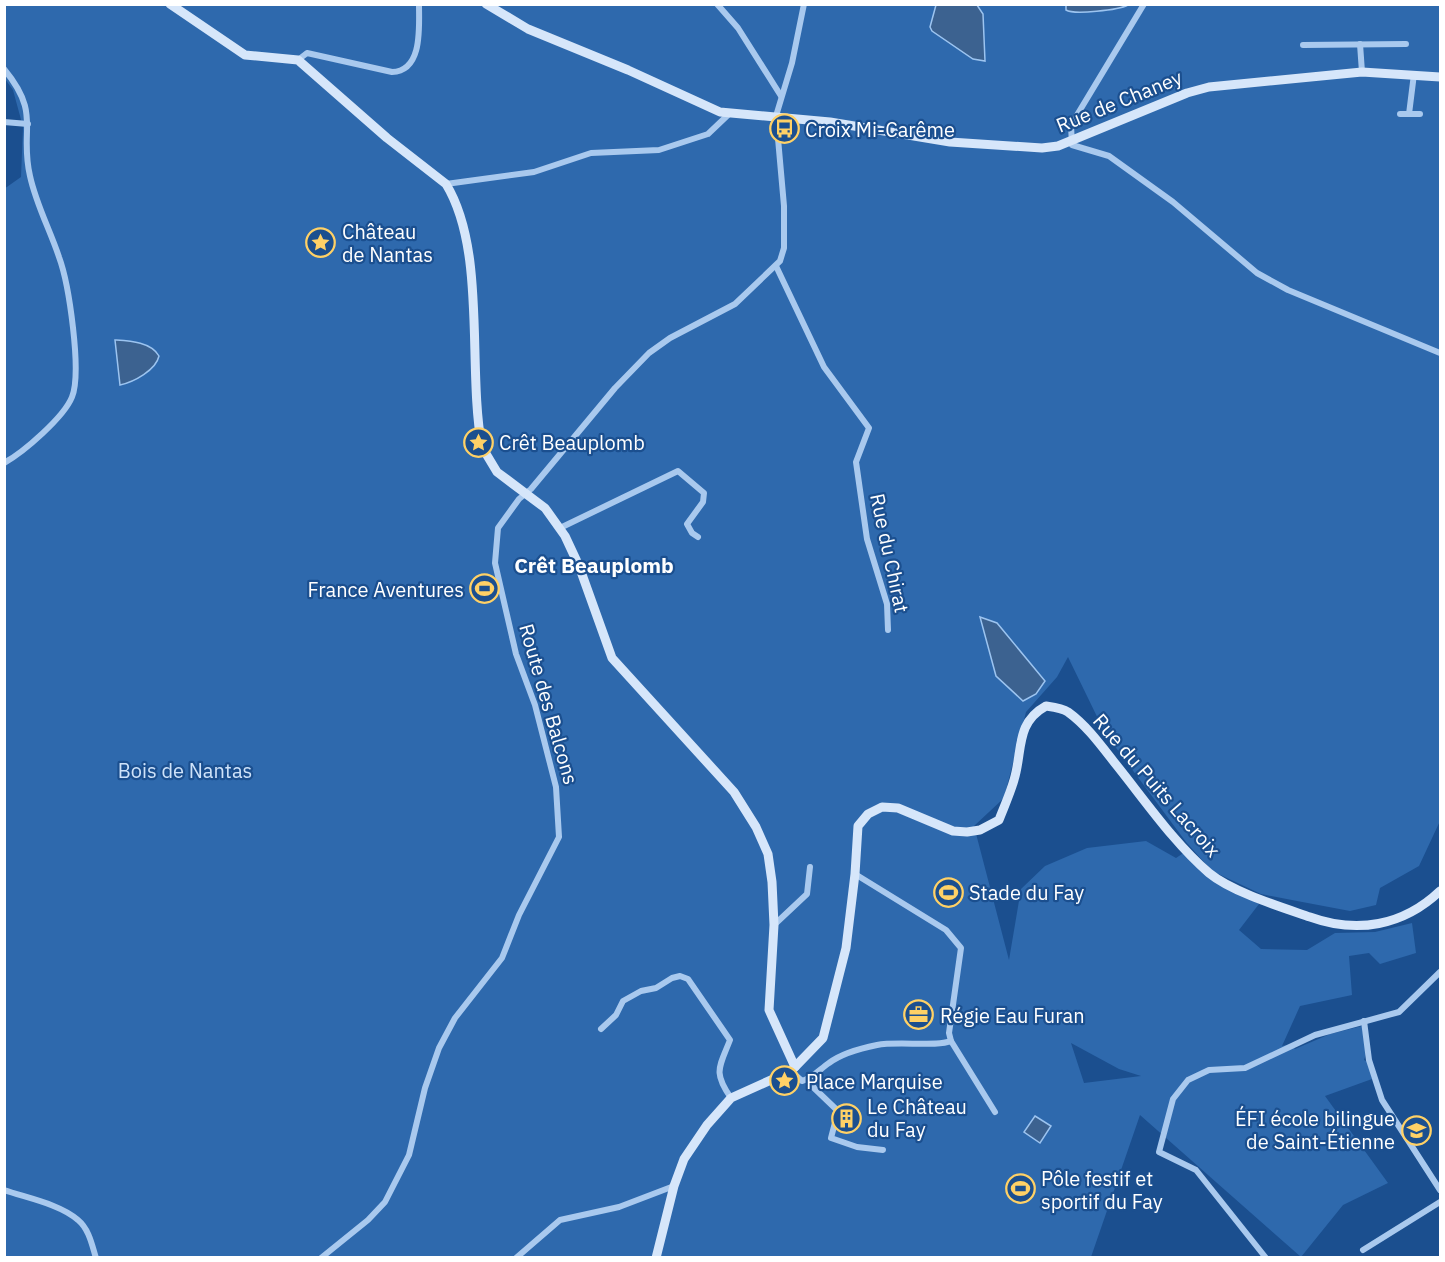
<svg xmlns="http://www.w3.org/2000/svg" width="1445" height="1262" viewBox="0 0 1445 1262" font-family="'IBM Plex Sans',sans-serif">
<style>
.green{fill:#2e69ad;fill-rule:evenodd}
.water{fill:#3c6290;stroke:#9cc4f0;stroke-width:1.5}
.lines{fill:none;stroke-linecap:round;stroke-linejoin:round}
.street{stroke:#a9c9ee;stroke-width:6}
.secondary{stroke:#d6e6fa;stroke-width:9}
.labels{text-anchor:middle;dominant-baseline:central;stroke-width:4.5;stroke-linejoin:round;paint-order:stroke}
.street-label{font-size:20px;fill:#fff;stroke:#1b4f8f}
.poi-label{font-size:20px;fill:#fff;stroke:#1b4f8f;text-anchor:start}
.park-label{font-size:20px;fill:#cfe3fa;stroke:#1b4f8f}
.neighbourhood-label{font-size:21px;font-weight:bold;fill:#fff;stroke:#1b4f8f}
</style>
<rect width="100%" height="100%" fill="#1b4f8f"/>
<path class="green" d="M 5,5 L 1440,5 L 1440,821 L 1419,866 L 1380,888 L 1376,905 L 1350,911 L 1297,901 L 1261,894 L 1212,871 L 1186,842 L 1105,733 L 1068,657 L 1057,677 L 1026,712 L 1004,798 L 974,826 L 1009,960 L 1021,889 L 1045,866 L 1087,848 L 1146,841 L 1176,858 L 1185,852 L 1208,877 L 1259,904 L 1239,930 L 1261,949 L 1307,950 L 1335,933 L 1375,932 L 1412,923 L 1416,953 L 1380,964 L 1369,953 L 1349,956 L 1352,995 L 1300,1006 L 1282,1046 L 1291,1044 L 1295,1049 L 1330,1034 L 1362,1026 L 1366,1054 L 1364,1060 L 1368,1062 L 1372,1079 L 1325,1096 L 1388,1183 L 1343,1205 L 1301,1257 L 1140,1115 L 1091,1257 L 5,1257 L 4,189 L 21,177 L 23,127 L 13,90 L 5,79 ZM 1071,1043 L 1119,1069 L 1141,1076 L 1084,1083 Z"/>
<g class="water">
<polygon points="936,5 977,5 983,14 985,61 973,59 932,31 930,27"/>
<path d="M 1066,5 L 1066,4 L 1128,5 C 1119,10 1074,15 1066,10 Z"/>
<path d="M 115,340 C 130,341 151,342 159,356 C 156,370 134,382 120,385 Z"/>
<polygon points="980,617 997,623 1045,681 1036,694 1023,701 996,676"/>
<polygon points="1035,1116 1051,1126 1040,1143 1024,1132"/>
</g>
<g class="lines">
<g class="street">
<polyline points="717,4 738,28 781,96"/>
<polyline points="1144,4 1071,125 1072,145 1109,156 1173,202 1257,273 1288,290 1440,353"/>
<polyline points="1360,44 1362,72"/>
<polyline points="1303,45 1406,44"/>
<path d="M 298,60 L 307,53 L 392,72 C 423,71 419,27 419,4"/>
<path d="M 4,69 C 42,115 19,129 30,176 C 36,204 50,230 59,257 C 69,284 82,372 72,397 C 64,417 24,452 4,463"/>
<polyline points="1400,114 1420,114"/>
<polyline points="1409,114 1414,74"/>
<polyline points="4,122 28,124"/>
<polyline points="446,184 534,172 591,153 659,150 708,134 729,114"/>
<polyline points="776,266 824,367 869,428 856,462 867,539 887,604 888,630"/>
<polyline points="560,528 678,471 704,493 703,502 687,524 692,533 698,537"/>
<polyline points="855,874 946,930 961,948 949,1033 951,1041"/>
<polyline points="774,925 807,894 810,867"/>
<polyline points="1364,1021 1369,1060 1382,1100 1440,1190"/>
<path d="M 601,1029 L 616,1015 L 623,1001 L 641,991 L 656,988 L 672,978 L 680,976 L 688,979 L 730,1040 C 719,1068 713,1072 731,1098"/>
<path d="M 791,1071 L 802,1081 C 813,1078 820,1069 829,1063 C 841,1054 862,1048 877,1045 C 897,1041 937,1047 951,1041 L 995,1112"/>
<polyline points="810,1079 814,1088 838,1111 831,1138 857,1147 883,1150"/>
<path d="M 4,1190 C 27,1198 60,1204 78,1220 C 89,1229 92,1245 96,1258"/>
<polyline points="1363,1250 1440,1202"/>
<polyline points="321,1258 368,1220 385,1202 409,1155 425,1088 439,1048 455,1018 502,958 519,915 559,837 556,787 535,705 516,654 495,563 498,528 519,499 531,489 615,388 649,353 670,338 735,304 780,261 784,248 784,206 776,116 792,63 804,4"/>
<polyline points="516,1258 560,1220 619,1207 674,1186"/>
<polyline points="1266,1258 1196,1170 1159,1152 1173,1099 1188,1080 1209,1070 1245,1068 1315,1035 1399,1012 1440,972"/>
</g>
<g class="secondary">
<path d="M 170,4 L 245,55 L 298,60 L 387,138 L 446,184 C 487,251 467,369 482,447 L 497,472 L 545,508 L 565,536 L 579,566 L 612,658 L 734,792 L 756,827 L 768,854 L 772,882 L 774,925 L 769,1010 L 795,1067"/>
<polyline points="486,4 528,29 628,70 720,112 830,122 950,142 1042,148 1058,146 1187,93 1209,87 1362,72 1440,77"/>
<path d="M 656,1258 L 674,1186 L 684,1159 L 707,1125 L 731,1098 L 791,1071 L 823,1038 L 846,948 L 855,874 L 858,826 L 868,814 L 882,807 L 898,808 L 953,831 L 967,832 L 980,830 L 999,820 C 1004,807 1010,794 1014,780 C 1023,751 1015,723 1046,706 C 1053,707 1062,708 1068,712 C 1086,725 1100,744 1114,762 C 1144,799 1173,842 1209,873 C 1232,892 1281,907 1310,917 C 1357,934 1403,926 1440,891"/>
</g>
</g>
<defs>
<symbol id="bus-ring" viewBox="-11 -11 22 22"><circle r="9.5" fill="#1b4f8f" stroke="#ffd166" stroke-width="1.5"/><path d="M-5-6H5V4H4V6H2V4H-2V6H-4V4H-5ZM-3.5-4V0h7V-4ZM-3.5 1.2v1.5H-2V1.2ZM2 1.2v1.5H3.5V1.2Z" fill="#ffd166"/></symbol>
<symbol id="sight-ring" viewBox="-11 -11 22 22"><circle r="9.5" fill="#1b4f8f" stroke="#ffd166" stroke-width="1.5"/><path d="M0-6L1.8-2.2L6-1.7L2.9 1.2L3.7 5.4L0 3.3L-3.7 5.4L-2.9 1.2L-6-1.7L-1.8-2.2Z" fill="#ffd166"/></symbol>
<symbol id="stadium-ring" viewBox="-11 -11 22 22"><circle r="9.5" fill="#1b4f8f" stroke="#ffd166" stroke-width="1.5"/><path d="M0-5a6.5 5 0 1 0 0 10a6.5 5 0 1 0 0-10ZM-3.5-1.8h7v3.6h-7Z" fill="#ffd166"/></symbol>
<symbol id="office-ring" viewBox="-11 -11 22 22"><circle r="9.5" fill="#1b4f8f" stroke="#ffd166" stroke-width="1.5"/><path d="M-6-3h4V-5.5h4V-3h4V5H-6ZM-1-4.5V-3h2v-1.5ZM-6 0V1H6V0Z" fill="#ffd166"/></symbol>
<symbol id="building-ring" viewBox="-11 -11 22 22"><circle r="9.5" fill="#1b4f8f" stroke="#ffd166" stroke-width="1.5"/><path d="M-4-6H4V6H1V3H-1V6H-4ZM-2.5-4.3h1.7v1.8h-1.7ZM.8-4.3h1.7v1.8H.8ZM-2.5-1h1.7V.8h-1.7ZM.8-1h1.7V.8H.8Z" fill="#ffd166"/></symbol>
<symbol id="school-ring" viewBox="-11 -11 22 22"><circle r="9.5" fill="#1b4f8f" stroke="#ffd166" stroke-width="1.5"/><path d="M0-5L7-2L0 1L-7-2ZM-4 1L0 2.5L4 1V4Q0 6-4 4Z" fill="#ffd166"/></symbol>
</defs>
<g fill-rule="evenodd">
<use href="#bus-ring" x="768" y="112" width="33" height="33"/>
<use href="#sight-ring" x="304" y="226" width="33" height="33"/>
<use href="#sight-ring" x="462" y="426" width="33" height="33"/>
<use href="#stadium-ring" x="468" y="572" width="33" height="33"/>
<use href="#stadium-ring" x="932" y="876" width="33" height="33"/>
<use href="#office-ring" x="902" y="998" width="33" height="33"/>
<use href="#sight-ring" x="768" y="1064" width="33" height="33"/>
<use href="#building-ring" x="830" y="1102" width="33" height="33"/>
<use href="#school-ring" x="1400" y="1114" width="33" height="33"/>
<use href="#stadium-ring" x="1004" y="1172" width="33" height="33"/>
</g>
<g class="labels">
<g class="street-label">
<text transform="translate(1119 101) rotate(-22)">Rue de Chaney</text>
<text transform="translate(890 553) rotate(78)">Rue du Chirat</text>
<text transform="translate(549 704) rotate(74)">Route des Balcons</text>
<text transform="translate(1157 785) rotate(49)">Rue du Puits Lacroix</text>
</g>
<g class="poi-label">
<text x="805" y="129">Croix Mi-Carême</text>
<text x="342" y="231">Château<tspan x="342" dy="23">de Nantas</tspan></text>
<text x="499" y="442">Crêt Beauplomb</text>
<text x="464" y="589" text-anchor="end">France Aventures</text>
<text x="969" y="892">Stade du Fay</text>
<text x="940" y="1015">Régie Eau Furan</text>
<text x="806" y="1081">Place Marquise</text>
<text x="867" y="1106">Le Château<tspan x="867" dy="23">du Fay</tspan></text>
<text x="1395" y="1118" text-anchor="end">ÉFI école bilingue<tspan x="1395" dy="23">de Saint-Étienne</tspan></text>
<text x="1041" y="1178">Pôle festif et<tspan x="1041" dy="23">sportif du Fay</tspan></text>
</g>
<g class="park-label">
<text x="185" y="770">Bois de Nantas</text>
</g>
<g class="neighbourhood-label">
<text x="594" y="565">Crêt Beauplomb</text>
</g>
</g>
<rect width="1445" height="1262" fill="none" stroke="#ffffff" stroke-width="12"/>
</svg>
